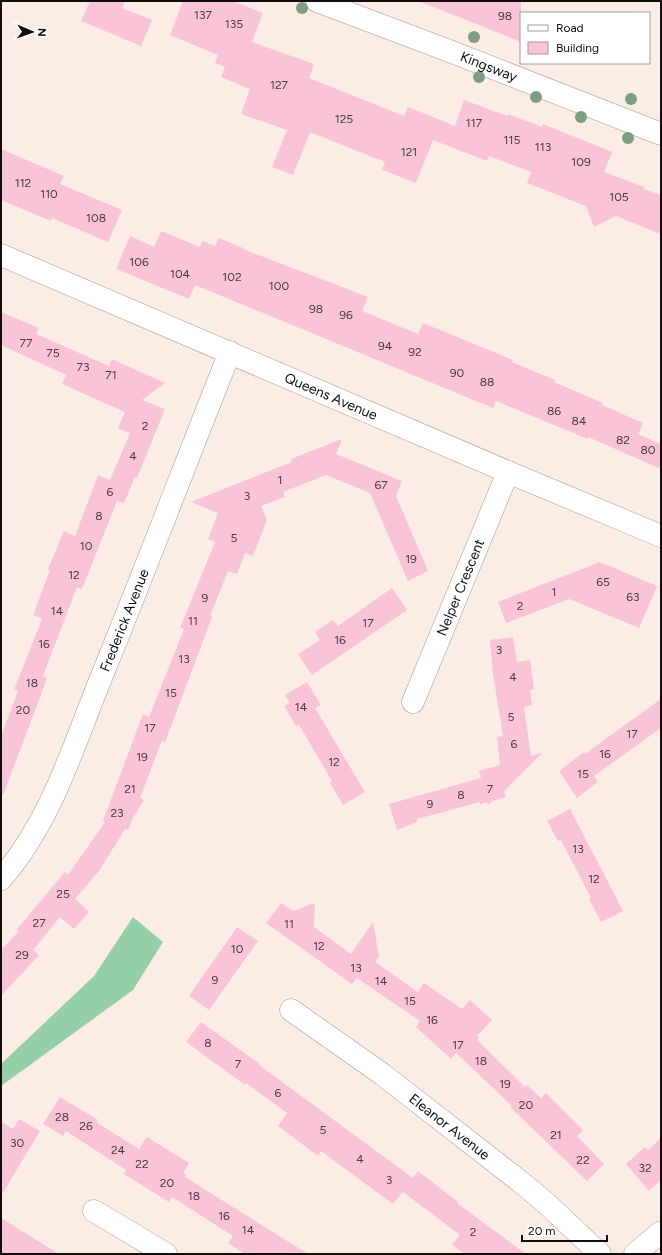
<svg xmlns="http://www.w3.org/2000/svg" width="662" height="1255" viewBox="0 0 662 1255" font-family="Figtree,sans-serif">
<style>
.forest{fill:#94cfa7}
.building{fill:#f9c3d8}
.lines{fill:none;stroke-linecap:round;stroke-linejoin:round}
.minor-casing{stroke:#a79993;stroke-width:23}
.minor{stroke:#fff;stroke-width:22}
.tree{fill:#7f9c85}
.labels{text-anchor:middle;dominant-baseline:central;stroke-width:3;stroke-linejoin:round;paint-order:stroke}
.number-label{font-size:12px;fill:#4c3a3e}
.street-label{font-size:14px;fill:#120d0b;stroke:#fff}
</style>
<rect width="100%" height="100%" fill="#fbece6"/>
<polygon class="forest" points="133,917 163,942 133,990 1,1086 1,1064 94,976"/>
<g class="building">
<polygon points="90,1 125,1 122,8 152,20 141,46 81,21"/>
<polygon points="183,1 233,1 263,13 252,42 314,64 309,78 404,116 408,107 455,126 464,100 507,116 508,114 542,127 543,124 612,152 604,172 644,187 643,189 661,195 661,234 616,216 594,227 586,206 527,183 531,172 489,156 487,161 433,140 416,183 382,170 385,162 310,132 293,175 272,167 287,130 241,114 250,89 221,77 225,67 215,63 218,55 170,35"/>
<polygon points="421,1 521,1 521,42 421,2"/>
<polygon points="1,149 64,176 60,184 122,210 108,242 52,218 51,221 1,200"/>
<polygon points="161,231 200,247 202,241 215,246 219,238 243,248 243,249 368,297 362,311 418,334 423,323 513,360 512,362 555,380 554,382 603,403 602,405 643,423 638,434 661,444 661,469 588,437 588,439 496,401 493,408 195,285 189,299 116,269 130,236 154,247"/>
<polygon points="1,312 39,328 36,334 109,366 112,359 165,383 142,400 165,409 137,478 135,477 124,503 117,501 82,589 77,587 43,676 47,678 39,700 3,795 1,794 1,736 18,691 14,690 42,619 33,615 50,570 48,569 64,531 75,536 98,475 110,480 130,433 118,428 125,412 62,384 66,375 1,345"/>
<polygon points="342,439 336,454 402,481 396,496 428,571 408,581 370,493 326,475 283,492 285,497 261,506 267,520 253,556 245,553 237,574 228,571 210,616 212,617 188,681 165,742 162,740 140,798 144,800 133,818 128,830 125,829 99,871 75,899 89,912 74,929 60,917 33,950 39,955 1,996 1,950 19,931 17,929 65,872 68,875 105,822 103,821 143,714 149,717 184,629 180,628 215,542 208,539 218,513 191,502 292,462 291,459"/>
<polygon points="600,562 657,586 639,628 569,599 506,623 498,602"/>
<polygon points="392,588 407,610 312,675 298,654 320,640 315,632 333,620 338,626"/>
<polygon points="513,637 517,662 530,660 534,689 530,690 532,705 524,707 531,756 542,753 504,791 506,797 493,801 488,805 487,802 480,804 480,802 417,819 417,822 397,830 389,804 481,778 479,771 500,765 497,737 503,736 493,674 490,640"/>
<polygon points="307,682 321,705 315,708 365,792 343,805 330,783 332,781 299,725 296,726 284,706 290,703 285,695"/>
<polygon points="661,699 661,728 594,776 598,782 577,798 559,771 584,752 585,754"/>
<polygon points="570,809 623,911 601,922 589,899 591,898 561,840 558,841 547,821"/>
<polygon points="281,903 293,911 315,903 314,927 351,954 373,922 379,957 375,962 418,992 424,983 462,1009 470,1000 492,1020 477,1036 479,1038 477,1040 525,1087 527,1085 541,1098 546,1093 583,1130 577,1136 604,1164 587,1181 510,1107 512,1106 456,1053 451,1059 416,1027 420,1021 357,978 352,984 266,923"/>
<polygon points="237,927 258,941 209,1010 189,996"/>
<polygon points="201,1022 260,1064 259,1065 413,1178 418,1171 458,1202 457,1203 526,1254 465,1254 452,1245 460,1235 403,1192 405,1189 393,1204 321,1151 318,1156 278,1126 287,1113 246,1083 245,1085 186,1042"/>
<polygon points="60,1097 98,1120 96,1122 139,1149 147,1137 189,1163 183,1173 186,1175 185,1177 308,1254 245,1254 228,1243 233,1236 172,1197 169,1202 124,1174 126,1170 66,1131 63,1136 43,1124"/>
<polygon points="19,1119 40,1131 1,1196 1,1122 13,1129"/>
<polygon points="661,1138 661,1180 649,1191 626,1164 645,1147 648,1150"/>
<polygon points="1,1218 59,1254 1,1254"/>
</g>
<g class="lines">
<defs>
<g id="minor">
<path id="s1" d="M 317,1 L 452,52 L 661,134"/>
<path id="s2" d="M 1,255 L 508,472 L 661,536"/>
<path id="s3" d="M 413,702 L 508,472"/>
<path id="s4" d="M 1,879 C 50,823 72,750 99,683 C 144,573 186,462 230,352"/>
<path id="s5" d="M 291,1010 L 382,1074 L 522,1183 L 547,1204 L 600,1254"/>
<polyline points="94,1211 166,1254"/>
<polyline points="635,1254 661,1232"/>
</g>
</defs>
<use href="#minor" class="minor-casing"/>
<use href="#minor" class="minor"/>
</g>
<g class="tree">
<circle cx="302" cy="8" r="6"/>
<circle cx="474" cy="37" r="6"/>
<circle cx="479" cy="77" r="6"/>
<circle cx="536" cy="97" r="6"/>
<circle cx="631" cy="99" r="6"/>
<circle cx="581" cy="117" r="6"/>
<circle cx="628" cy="138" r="6"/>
</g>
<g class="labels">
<g class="number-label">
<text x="203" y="15">137</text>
<text x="505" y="16">98</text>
<text x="234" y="24">135</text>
<text x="279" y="85">127</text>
<text x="344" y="119">125</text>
<text x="474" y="123">117</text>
<text x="512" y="140">115</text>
<text x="543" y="147">113</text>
<text x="409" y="152">121</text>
<text x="581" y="162">109</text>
<text x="23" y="183">112</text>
<text x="49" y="194">110</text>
<text x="619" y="197">105</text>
<text x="96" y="218">108</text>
<text x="139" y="262">106</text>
<text x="180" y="274">104</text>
<text x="232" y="277">102</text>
<text x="279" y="286">100</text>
<text x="316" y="309">98</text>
<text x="346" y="315">96</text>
<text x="26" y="343">77</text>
<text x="385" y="346">94</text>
<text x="415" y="352">92</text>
<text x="53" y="353">75</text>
<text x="83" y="367">73</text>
<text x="457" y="373">90</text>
<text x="111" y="375">71</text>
<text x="487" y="382">88</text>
<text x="554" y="411">86</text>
<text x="579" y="421">84</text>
<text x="145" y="426">2</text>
<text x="623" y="440">82</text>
<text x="648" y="450">80</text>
<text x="133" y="456">4</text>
<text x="280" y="480">1</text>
<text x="381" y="485">67</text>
<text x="110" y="492">6</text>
<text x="247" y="496">3</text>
<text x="99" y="516">8</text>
<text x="234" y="538">5</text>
<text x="86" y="546">10</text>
<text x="411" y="559">19</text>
<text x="74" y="575">12</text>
<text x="603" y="582">65</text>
<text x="554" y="592">1</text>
<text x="633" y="597">63</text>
<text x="205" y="598">9</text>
<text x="520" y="606">2</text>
<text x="57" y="611">14</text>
<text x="193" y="621">11</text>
<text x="368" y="623">17</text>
<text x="340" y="640">16</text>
<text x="44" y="644">16</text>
<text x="499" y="650">3</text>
<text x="184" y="659">13</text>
<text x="513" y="677">4</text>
<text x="32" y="683">18</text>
<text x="171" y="693">15</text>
<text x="301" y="707">14</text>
<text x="23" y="710">20</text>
<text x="511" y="717">5</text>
<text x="150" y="728">17</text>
<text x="632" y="734">17</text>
<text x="514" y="744">6</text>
<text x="605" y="754">16</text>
<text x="142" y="757">19</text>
<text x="334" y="762">12</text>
<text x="583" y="774">15</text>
<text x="130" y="789">21</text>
<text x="490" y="789">7</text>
<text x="461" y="795">8</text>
<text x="430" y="804">9</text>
<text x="117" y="813">23</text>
<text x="578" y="849">13</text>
<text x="594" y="879">12</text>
<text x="63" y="894">25</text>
<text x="39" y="923">27</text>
<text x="289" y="924">11</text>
<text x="319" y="946">12</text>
<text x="237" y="949">10</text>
<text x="22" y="955">29</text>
<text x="356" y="968">13</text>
<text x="215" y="980">9</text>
<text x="381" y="981">14</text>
<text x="410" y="1001">15</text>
<text x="432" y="1020">16</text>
<text x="208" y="1043">8</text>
<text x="458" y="1045">17</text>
<text x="481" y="1061">18</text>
<text x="238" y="1064">7</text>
<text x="505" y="1084">19</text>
<text x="278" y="1093">6</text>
<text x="526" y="1105">20</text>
<text x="62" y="1117">28</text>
<text x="86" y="1126">26</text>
<text x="323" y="1130">5</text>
<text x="556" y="1135">21</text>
<text x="17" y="1143">30</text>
<text x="118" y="1150">24</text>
<text x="360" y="1159">4</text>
<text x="583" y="1160">22</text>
<text x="142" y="1164">22</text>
<text x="645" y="1168">32</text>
<text x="389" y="1180">3</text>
<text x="167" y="1183">20</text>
<text x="194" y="1196">18</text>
<text x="224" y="1216">16</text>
<text x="248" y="1230">14</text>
<text x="473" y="1232">2</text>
</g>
<g class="street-label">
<text stroke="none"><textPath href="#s1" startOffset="184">Kingsway</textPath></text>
<text stroke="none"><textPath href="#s2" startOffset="359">Queens Avenue</textPath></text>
<text stroke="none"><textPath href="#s3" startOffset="124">Nelper Crescent</textPath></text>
<text stroke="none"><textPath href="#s4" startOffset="288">Frederick Avenue</textPath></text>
<text stroke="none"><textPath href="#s5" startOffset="197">Eleanor Avenue</textPath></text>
</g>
</g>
<rect width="662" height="1255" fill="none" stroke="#120d0b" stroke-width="4"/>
<rect x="520" y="12" width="130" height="52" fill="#ffffff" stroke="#a09e9d"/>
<rect x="528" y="25" width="20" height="6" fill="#ffffff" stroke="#a09e9d"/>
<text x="556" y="32" font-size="12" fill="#120d0b">Road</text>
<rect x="528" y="42" width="20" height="12" fill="#f9c3d8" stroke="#a09e9d"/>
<text x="556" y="52" font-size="12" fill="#120d0b">Building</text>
<g transform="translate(32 32) rotate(92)" stroke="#ffffff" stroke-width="3" paint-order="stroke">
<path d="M0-3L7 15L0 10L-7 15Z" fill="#120d0b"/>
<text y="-6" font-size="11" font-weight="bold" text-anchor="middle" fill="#120d0b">N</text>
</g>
<path d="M522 1235v6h85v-6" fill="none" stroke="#120d0b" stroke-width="2"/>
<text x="528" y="1235" font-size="12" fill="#120d0b" stroke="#ffffff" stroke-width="3" paint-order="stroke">20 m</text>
</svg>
